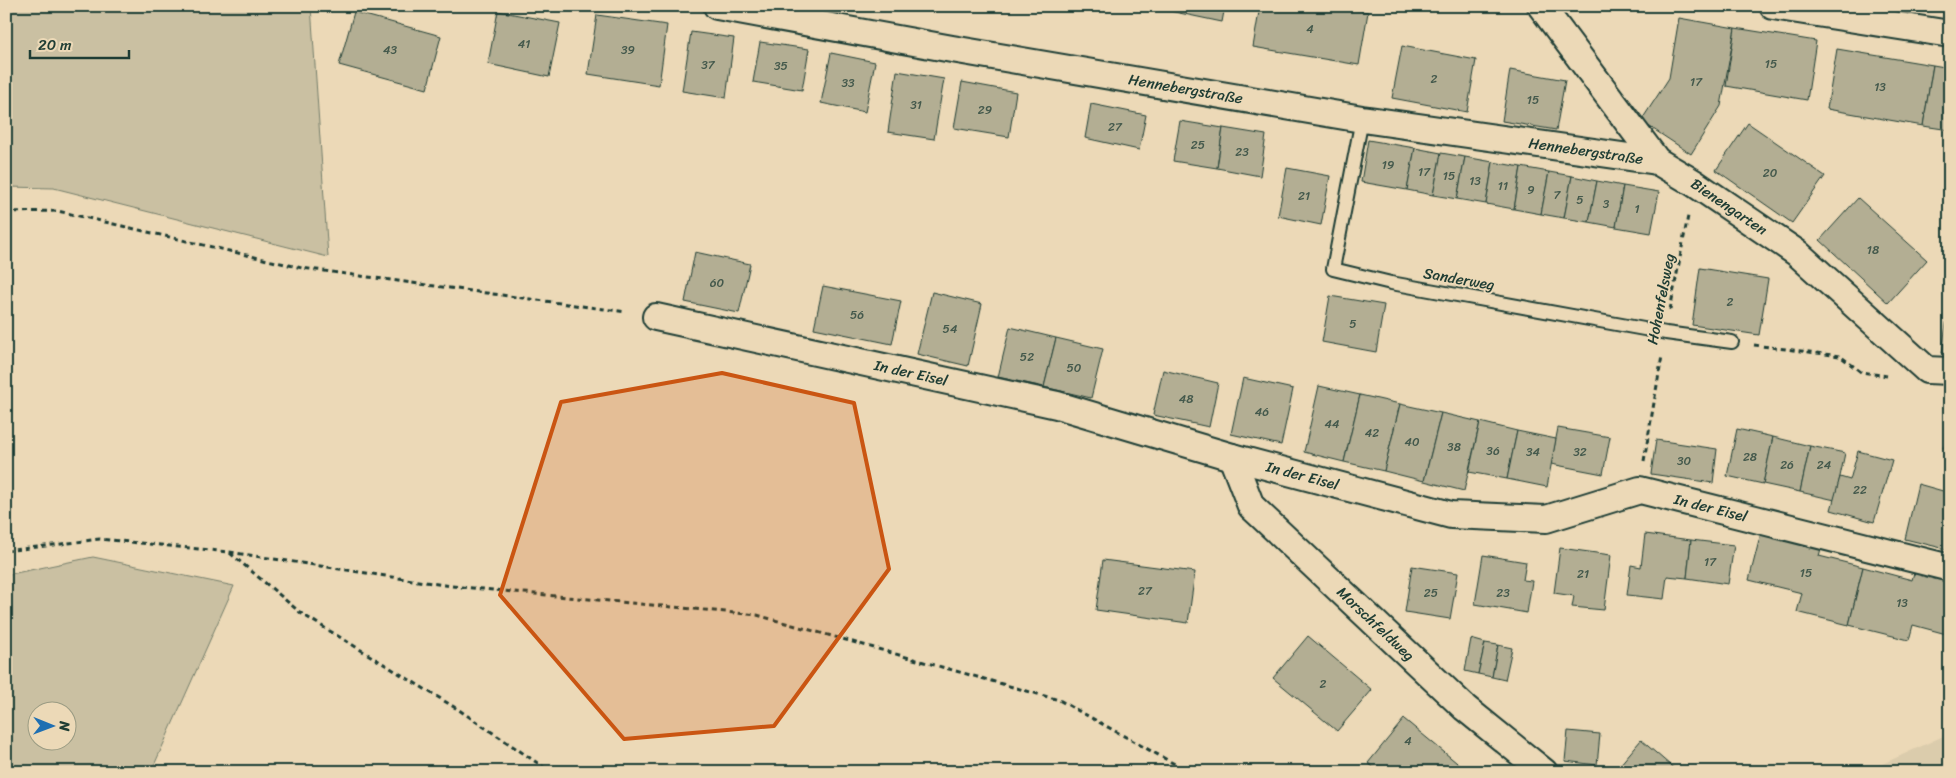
<svg xmlns="http://www.w3.org/2000/svg" width="1956" height="778" viewBox="0 0 1956 778" font-family="Sriracha,sans-serif">
<style>
.built{fill:#dbccac}
.green{fill:#cac0a2;stroke:#747e6b;fill-rule:evenodd}
.building{fill:#b3ae93;stroke:#1f3d34}
.lines{fill:none;stroke-linecap:round;stroke-linejoin:round}
.lane-casing{stroke:#1f3d34;stroke-width:16}
.street-casing{stroke:#1f3d34;stroke-width:30}
.path{stroke:#1f3d34;stroke-width:3;stroke-dasharray:5 4;stroke-linecap:butt}
.lane{stroke:#ecd9b7;stroke-width:12}
.street{stroke:#ecd9b7;stroke-width:26}
.marked{fill:#ca5512;fill-opacity:0.2;stroke:#ca5512;stroke-width:4;stroke-linejoin:round}
.labels{text-anchor:middle;dominant-baseline:central;stroke-width:4;stroke-linejoin:round;paint-order:stroke}
.number-label{font-size:12px;fill:#44594c}
.street-label{font-size:15px;fill:#1f3d34;stroke:#ecd9b7}
</style>
<rect width="100%" height="100%" fill="#ecd9b7"/>
<filter id="ink" filterUnits="userSpaceOnUse"><feTurbulence type="fractalNoise" baseFrequency=".02" numOctaves="2"/><feDisplacementMap in="SourceGraphic" scale="10" xChannelSelector="R" yChannelSelector="G"/><feConvolveMatrix kernelMatrix="1 2 1 2 8 2 1 2 1" color-interpolation-filters="sRGB"/></filter>
<g filter="url(#ink)">
<polygon class="built" points="1950,733 1950,772 1865,772"/>
<g class="green">
<polygon points="6,6 311,6 328,257 54,188 6,187"/>
<path d="M 93,557 L 234,586 L 151,772 L 6,772 L 6,575 ZM 38,710 L 68,710 L 68,740 L 38,740 Z"/>
</g>
<g class="building">
<polygon points="1166,6 1225,6 1222,22 1165,10"/>
<polygon points="1260,6 1336,6 1368,12 1359,65 1253,47"/>
<polygon points="498,11 560,23 549,77 488,64"/>
<polygon points="354,12 441,36 427,89 339,65"/>
<polygon points="597,15 667,25 659,85 588,74"/>
<polygon points="1679,18 1735,28 1721,106 1691,154 1641,121 1669,78"/>
<polygon points="1735,28 1816,41 1807,100 1726,86"/>
<polygon points="691,32 734,38 726,98 682,91"/>
<polygon points="760,42 809,49 802,90 753,82"/>
<polygon points="1402,46 1476,60 1467,112 1392,98"/>
<polygon points="1837,49 1933,65 1923,126 1827,109"/>
<polygon points="831,53 875,62 865,112 821,103"/>
<polygon points="1933,65 1950,68 1950,130 1923,126"/>
<polygon points="1510,70 1565,80 1556,130 1502,121"/>
<polygon points="897,71 944,79 934,139 888,132"/>
<polygon points="962,82 1016,92 1009,137 954,128"/>
<polygon points="1091,104 1146,115 1139,150 1085,138"/>
<polygon points="1180,121 1223,128 1217,168 1173,161"/>
<polygon points="1748,123 1825,176 1792,223 1716,170"/>
<polygon points="1223,128 1266,135 1260,176 1217,168"/>
<polygon points="1368,140 1415,148 1407,190 1361,182"/>
<polygon points="1415,148 1441,153 1433,195 1407,190"/>
<polygon points="1441,153 1465,157 1457,199 1433,195"/>
<polygon points="1465,157 1493,162 1486,204 1457,199"/>
<polygon points="1493,162 1521,167 1514,209 1486,204"/>
<polygon points="1521,167 1549,172 1541,214 1514,209"/>
<polygon points="1287,168 1330,176 1321,225 1278,216"/>
<polygon points="1549,172 1572,176 1564,218 1541,214"/>
<polygon points="1572,176 1597,181 1589,222 1564,218"/>
<polygon points="1597,181 1623,186 1616,227 1589,222"/>
<polygon points="1623,186 1659,192 1651,233 1616,227"/>
<polygon points="1858,198 1927,260 1888,303 1820,240"/>
<polygon points="695,252 750,264 739,313 685,302"/>
<polygon points="1700,268 1768,279 1759,335 1692,325"/>
<polygon points="823,286 901,301 892,344 814,328"/>
<polygon points="932,292 982,304 968,366 917,354"/>
<polygon points="1950,294 1950,354 1942,353"/>
<polygon points="1330,296 1384,305 1376,352 1322,342"/>
<polygon points="1010,327 1056,338 1044,387 998,377"/>
<polygon points="1056,338 1103,349 1091,398 1044,387"/>
<polygon points="1163,370 1218,383 1209,427 1153,415"/>
<polygon points="1243,378 1293,389 1281,445 1231,434"/>
<polygon points="1319,386 1360,395 1344,462 1304,452"/>
<polygon points="1360,395 1400,404 1384,471 1344,462"/>
<polygon points="1400,404 1441,413 1424,481 1384,471"/>
<polygon points="1441,413 1480,422 1464,491 1424,481"/>
<polygon points="1480,422 1517,431 1507,479 1469,472"/>
<polygon points="1558,428 1610,437 1603,474 1551,464"/>
<polygon points="1737,429 1773,437 1763,484 1727,476"/>
<polygon points="1517,431 1556,439 1547,487 1507,479"/>
<polygon points="1950,435 1950,449 1943,448"/>
<polygon points="1773,437 1810,446 1800,492 1763,484"/>
<polygon points="1656,440 1717,449 1713,483 1651,474"/>
<polygon points="1810,446 1845,453 1835,500 1800,492"/>
<polygon points="1858,451 1892,460 1874,522 1831,510 1840,477 1850,480"/>
<polygon points="1918,484 1950,493 1950,550 1905,539"/>
<polygon points="1762,529 1822,545 1819,556 1863,567 1849,625 1797,612 1802,593 1749,580"/>
<polygon points="1645,534 1691,540 1687,578 1667,576 1664,599 1627,595 1631,565 1641,567"/>
<polygon points="1691,540 1734,545 1728,584 1687,578"/>
<polygon points="1560,548 1611,555 1604,610 1572,607 1574,596 1554,593"/>
<polygon points="1483,555 1526,562 1523,580 1532,581 1527,613 1475,604"/>
<polygon points="1103,560 1195,572 1188,623 1096,610"/>
<polygon points="1412,566 1458,573 1450,619 1405,612"/>
<polygon points="1863,567 1912,580 1915,569 1950,578 1950,635 1913,625 1909,640 1849,625"/>
<polygon points="1308,636 1372,690 1337,731 1273,678"/>
<polygon points="1471,639 1485,643 1478,674 1465,671"/>
<polygon points="1485,643 1498,645 1492,677 1478,674"/>
<polygon points="1498,645 1512,648 1505,680 1492,677"/>
<polygon points="1404,719 1468,772 1379,772 1368,763"/>
<polygon points="1568,731 1600,734 1597,765 1565,761"/>
<polygon points="1641,740 1678,772 1614,772"/>
</g>
<g class="lines">
<defs>
<polyline id="lane" points="1362,119 1333,269 1391,283 1666,333 1732,342"/>
<g id="street">
<path id="s1" d="M 717,6 L 952,49 L 1362,119 L 1657,161"/>
<path id="s2" d="M 1541,6 L 1657,161 L 1694,183 L 1797,253 L 1927,370 L 1950,371"/>
<polyline points="1773,6 1950,34"/>
<path id="s3" d="M 656,317 L 1057,405 L 1232,457 L 1451,515 L 1546,519 L 1640,490 L 1950,568"/>
<path id="s4" d="M 1232,457 L 1251,506 L 1465,708 L 1544,772"/>
</g>
</defs>
<use href="#lane" class="lane-casing"/>
<use href="#street" class="street-casing"/>
<g class="path">
<polyline points="6,212 58,211 302,268 626,312"/>
<polyline points="1670,310 1688,216"/>
<polyline points="1754,345 1840,356 1861,372 1887,376"/>
<polyline points="1644,461 1662,356"/>
<polyline points="6,551 100,539 229,552 451,586 757,615 1059,700 1189,772"/>
<polyline points="230,553 302,614 459,710 551,772"/>
</g>
<use href="#lane" class="lane"/>
<use href="#street" class="street"/>
</g>
</g>
<path class="marked" d="M 722,373 L 854,403 L 889,569 L 774,726 L 624,739 L 500,595 L 561,402 Z"/>
<g class="labels">
<g class="number-label">
<text x="1310" y="29">4</text>
<text x="524" y="44">41</text>
<text x="390" y="50">43</text>
<text x="628" y="50">39</text>
<text x="1771" y="64">15</text>
<text x="708" y="65">37</text>
<text x="781" y="66">35</text>
<text x="1434" y="79">2</text>
<text x="1696" y="82">17</text>
<text x="848" y="83">33</text>
<text x="1880" y="87">13</text>
<text x="1533" y="100">15</text>
<text x="916" y="105">31</text>
<text x="985" y="110">29</text>
<text x="1115" y="127">27</text>
<text x="1198" y="145">25</text>
<text x="1242" y="152">23</text>
<text x="1388" y="165">19</text>
<text x="1424" y="172">17</text>
<text x="1770" y="173">20</text>
<text x="1449" y="176">15</text>
<text x="1475" y="181">13</text>
<text x="1503" y="186">11</text>
<text x="1531" y="190">9</text>
<text x="1557" y="195">7</text>
<text x="1304" y="196">21</text>
<text x="1580" y="200">5</text>
<text x="1606" y="204">3</text>
<text x="1637" y="209">1</text>
<text x="1873" y="250">18</text>
<text x="717" y="283">60</text>
<text x="1730" y="302">2</text>
<text x="857" y="315">56</text>
<text x="1353" y="324">5</text>
<text x="950" y="329">54</text>
<text x="1027" y="357">52</text>
<text x="1074" y="368">50</text>
<text x="1186" y="399">48</text>
<text x="1262" y="412">46</text>
<text x="1332" y="424">44</text>
<text x="1372" y="433">42</text>
<text x="1412" y="442">40</text>
<text x="1454" y="447">38</text>
<text x="1493" y="451">36</text>
<text x="1533" y="452">34</text>
<text x="1580" y="452">32</text>
<text x="1750" y="457">28</text>
<text x="1684" y="461">30</text>
<text x="1787" y="465">26</text>
<text x="1824" y="465">24</text>
<text x="1860" y="490">22</text>
<text x="1710" y="562">17</text>
<text x="1806" y="573">15</text>
<text x="1583" y="574">21</text>
<text x="1145" y="591">27</text>
<text x="1431" y="593">25</text>
<text x="1503" y="593">23</text>
<text x="1902" y="603">13</text>
<text x="1323" y="684">2</text>
<text x="1408" y="741">4</text>
</g>
<g class="street-label">
<text stroke="none"><textPath href="#s1" startOffset="476">Hennebergstraße</textPath></text>
<text stroke="none"><textPath href="#s1" startOffset="881">Hennebergstraße</textPath></text>
<text stroke="none"><textPath href="#s2" startOffset="279">Bienengarten</textPath></text>
<text transform="translate(1459 279) rotate(10)">Sanderweg</text>
<text transform="translate(1661 299) rotate(-79)">Hohenfelsweg</text>
<text stroke="none"><textPath href="#s3" startOffset="261">In der Eisel</textPath></text>
<text stroke="none"><textPath href="#s3" startOffset="666">In der Eisel</textPath></text>
<text stroke="none"><textPath href="#s3" startOffset="1086">In der Eisel</textPath></text>
<text stroke="none"><textPath href="#s4" startOffset="224">Morschfeldweg</textPath></text>
</g>
</g>
<rect width="1956" height="778" fill="none" stroke="#ecd9b7" stroke-width="25"/>
<rect x="12" y="12" width="1931" height="753" fill="none" stroke="#1f3d34" stroke-width="2" filter="url(#ink)"/>
<g transform="translate(52 726) rotate(91)"><circle r="24" fill="#ecd9b7" stroke="#9a9b83"/>
<path d="M0-4L9 19L0 12L-9 19Z" fill="#1f6fb2"/>
<text y="-8" font-size="14" font-weight="bold" text-anchor="middle" fill="#1f3d34">N</text>
</g>
<path d="M30 50v8h99v-8" fill="none" stroke="#1f3d34" stroke-width="2.5"/>
<text x="38" y="50" font-size="15" fill="#1f3d34" stroke="#ecd9b7" stroke-width="4" paint-order="stroke">20 m</text>
</svg>
